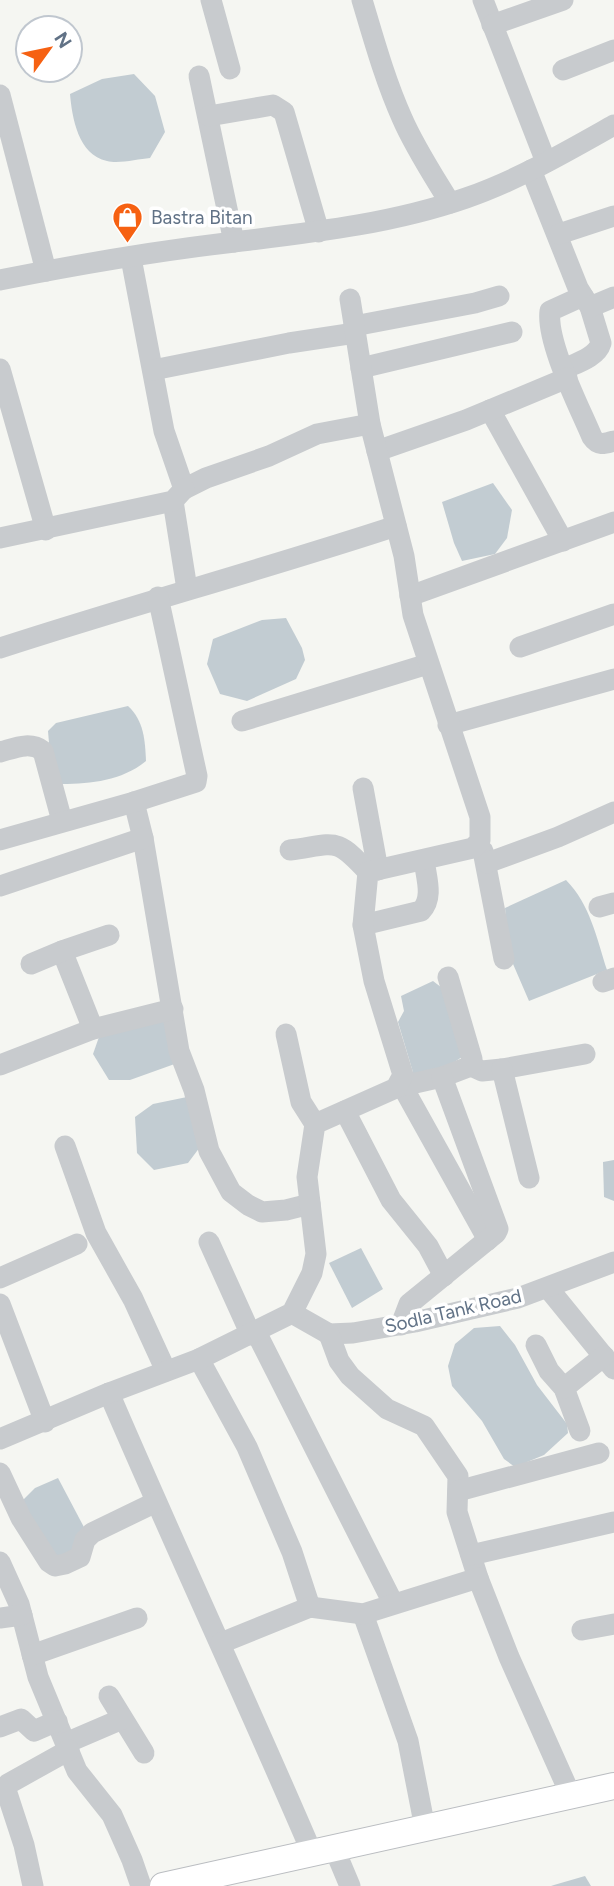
<svg xmlns="http://www.w3.org/2000/svg" width="614" height="1886" viewBox="0 0 614 1886" font-family="Figtree,sans-serif">
<style>
.water{fill:#c2ccd2}
.lines{fill:none;stroke-linecap:round;stroke-linejoin:round}
.major-casing{stroke:#babdc1;stroke-width:28}
.minor{stroke:#c8cbce;stroke-width:21}
.major{stroke:#fff;stroke-width:26}
.labels{text-anchor:middle;dominant-baseline:central;stroke-width:7;stroke-linejoin:round;paint-order:stroke}
.poi-label{font-size:19px;fill:#617286;stroke:#fff;text-anchor:start}
.street-label{font-size:19px;fill:#617286;stroke:#fff}
</style>
<rect width="100%" height="100%" fill="#f5f6f2"/>
<g class="water">
<path d="M 134,74 L 155,96 L 165,132 L 150,158 C 138,159 119,164 107,161 C 78,155 72,117 70,94 L 102,79 Z"/>
<polygon points="493,483 512,510 507,538 495,554 462,561 454,543 442,502"/>
<polygon points="286,618 302,648 305,660 296,679 247,701 220,694 207,664 213,639 262,620"/>
<path d="M 128,706 C 144,721 145,740 146,761 C 123,780 92,784 62,784 L 49,743 L 48,731 L 56,723 Z"/>
<path d="M 566,880 C 590,904 597,939 607,970 L 529,1001 L 510,957 L 505,908 Z"/>
<polygon points="433,981 446,991 462,1057 439,1072 415,1079 398,1022 404,1011 401,996"/>
<polygon points="173,1019 183,1061 130,1080 109,1080 93,1054 99,1037"/>
<polygon points="187,1097 203,1143 188,1163 154,1170 137,1153 135,1117 153,1104"/>
<polygon points="614,1160 614,1201 604,1197 603,1162"/>
<polygon points="361,1248 383,1289 352,1308 329,1263"/>
<polygon points="500,1326 515,1345 537,1385 567,1424 568,1433 544,1455 515,1467 504,1459 482,1421 452,1386 448,1366 455,1344 474,1328"/>
<polygon points="58,1478 86,1531 64,1570 20,1503 35,1488"/>
<polygon points="585,1876 591,1886 551,1886 554,1885"/>
</g>
<g class="lines">
<defs>
<polyline id="major" points="163,1886 614,1786"/>
</defs>
<use href="#major" class="major-casing"/>
<g class="minor">
<polyline points="211,0 230,69"/>
<path d="M 362,0 C 374,40 385,80 402,118 C 415,148 433,175 450,203"/>
<polyline points="483,0 546,162"/>
<polyline points="492,25 563,0"/>
<polyline points="563,70 614,50"/>
<polyline points="199,76 234,242"/>
<polyline points="0,95 46,271"/>
<polyline points="209,116 273,105 284,112 319,232"/>
<path d="M 531,170 L 578,288 L 590,307 L 601,343 C 597,357 577,363 564,369"/>
<polyline points="559,234 614,216"/>
<polyline points="131,258 164,431 184,489 206,478 269,456 317,434 370,424"/>
<path d="M 0,280 C 75,265 151,252 226,243 C 307,233 388,225 466,198 C 518,180 566,152 614,125"/>
<path d="M 583,296 L 550,311 C 546,342 579,406 592,437 C 598,446 604,444 614,441"/>
<polyline points="590,307 614,297"/>
<polyline points="354,326 475,303 499,296"/>
<polyline points="361,368 512,332"/>
<polyline points="0,369 46,530"/>
<polyline points="153,370 289,343 355,333"/>
<polyline points="490,410 563,541"/>
<polyline points="377,451 466,420 567,378"/>
<polyline points="173,501 187,589"/>
<polyline points="0,538 173,501 184,489"/>
<polyline points="410,596 614,522"/>
<polyline points="520,647 614,614"/>
<path d="M 0,648 C 132,605 265,569 396,526"/>
<polyline points="242,721 428,664"/>
<polyline points="448,725 614,679"/>
<path d="M 0,752 C 15,748 30,741 43,751 L 62,821"/>
<polyline points="363,788 378,870"/>
<polyline points="134,802 143,838 179,1051 194,1090 209,1151 231,1192 248,1205 262,1212 286,1210 310,1204"/>
<polyline points="0,840 134,802 196,782 197,776 158,597"/>
<path d="M 290,850 C 336,844 335,836 368,872"/>
<polyline points="483,851 504,959"/>
<polyline points="487,863 558,837 614,812"/>
<polyline points="0,886 143,838"/>
<polyline points="599,907 614,903"/>
<path d="M 363,925 L 421,911 C 434,898 426,877 424,860"/>
<polyline points="62,951 93,1029"/>
<polyline points="31,964 62,951 109,935"/>
<polyline points="603,982 614,978"/>
<polyline points="286,1034 301,1102 315,1124"/>
<polyline points="0,1065 93,1029 173,1009"/>
<polyline points="471,1066 482,1071 502,1069 585,1054"/>
<polyline points="502,1069 529,1178"/>
<polyline points="400,1082 488,1240"/>
<polyline points="402,1086 442,1077 471,1066 472,1059 448,977"/>
<polyline points="345,1111 391,1200 428,1246 444,1276"/>
<polyline points="65,1146 96,1233 133,1299 166,1371"/>
<polyline points="209,1242 251,1335"/>
<polyline points="0,1278 77,1244"/>
<polyline points="548,1288 614,1369"/>
<polyline points="0,1304 45,1422"/>
<polyline points="292,1313 329,1334 353,1333 415,1322 518,1298 614,1262"/>
<polyline points="401,1325 409,1304 496,1233 498,1229 442,1077"/>
<polyline points="256,1332 393,1603"/>
<polyline points="329,1334 339,1361 350,1376 387,1409 424,1426 458,1476 457,1512 478,1578 509,1657 571,1796"/>
<polyline points="536,1345 549,1371 564,1388 580,1431"/>
<polyline points="199,1359 247,1447 292,1552 310,1607"/>
<polyline points="564,1388 604,1356"/>
<path d="M 109,1393 C 175,1547 246,1699 312,1853"/>
<polyline points="0,1439 109,1393 199,1359 292,1313 312,1273 316,1254 307,1177 315,1124 396,1088 403,1075 374,981 363,925 368,872 473,848 480,841 480,817 413,615 404,556 370,424 350,299"/>
<polyline points="0,1473 21,1518 49,1562 55,1566 65,1564 80,1557 85,1540 92,1533 156,1502"/>
<polyline points="458,1491 599,1453"/>
<polyline points="471,1555 614,1522"/>
<polyline points="0,1562 19,1604 38,1677 77,1771 112,1815 132,1860 141,1886"/>
<polyline points="363,1614 408,1741 425,1828"/>
<polyline points="0,1618 22,1615"/>
<polyline points="582,1630 614,1624"/>
<polyline points="221,1643 310,1607 363,1614 478,1578"/>
<polyline points="32,1655 137,1618"/>
<polyline points="109,1696 144,1753"/>
<polyline points="0,1727 21,1719 34,1731 57,1721"/>
<polyline points="66,1743 122,1719"/>
<polyline points="334,1848 350,1886"/>
<polyline points="33,1886 24,1845 6,1790 8,1784 69,1750"/>
</g>
<use href="#major" class="major"/>
</g>
<defs>
<symbol id="shop-pin" viewBox="-11 -11 22 30"><path d="M0 17L-7.5 6A9.5 9.5 0 1 1 7.5 6Z" fill="#f66112" stroke="#fff"/><path d="M-5-2.5h2.3a2.7 3.5 0 0 1 5.4 0H5L5.5 6h-11ZM-1.5-2.5h3a1.5 2.3 0 0 0-3 0Z" fill="#fff"/></symbol>
</defs>
<g fill-rule="evenodd">
<use href="#shop-pin" x="110" y="200" width="35" height="47"/>
</g>
<g class="labels">
<g class="poi-label">
<text x="151" y="217">Bastra Bitan</text>
</g>
<g class="street-label">
<text transform="translate(453 1311) rotate(-13)">Sodla Tank Road</text>
</g>
</g>
<g transform="translate(49 49) rotate(57)"><circle r="33" fill="#ffffff" stroke="#c0c7cf" stroke-width="2"/>
<path d="M0-5L12 26L0 18L-12 26Z" fill="#f66112"/>
<text y="-10" font-size="19" font-weight="bold" text-anchor="middle" fill="#617286">N</text>
</g>
</svg>
